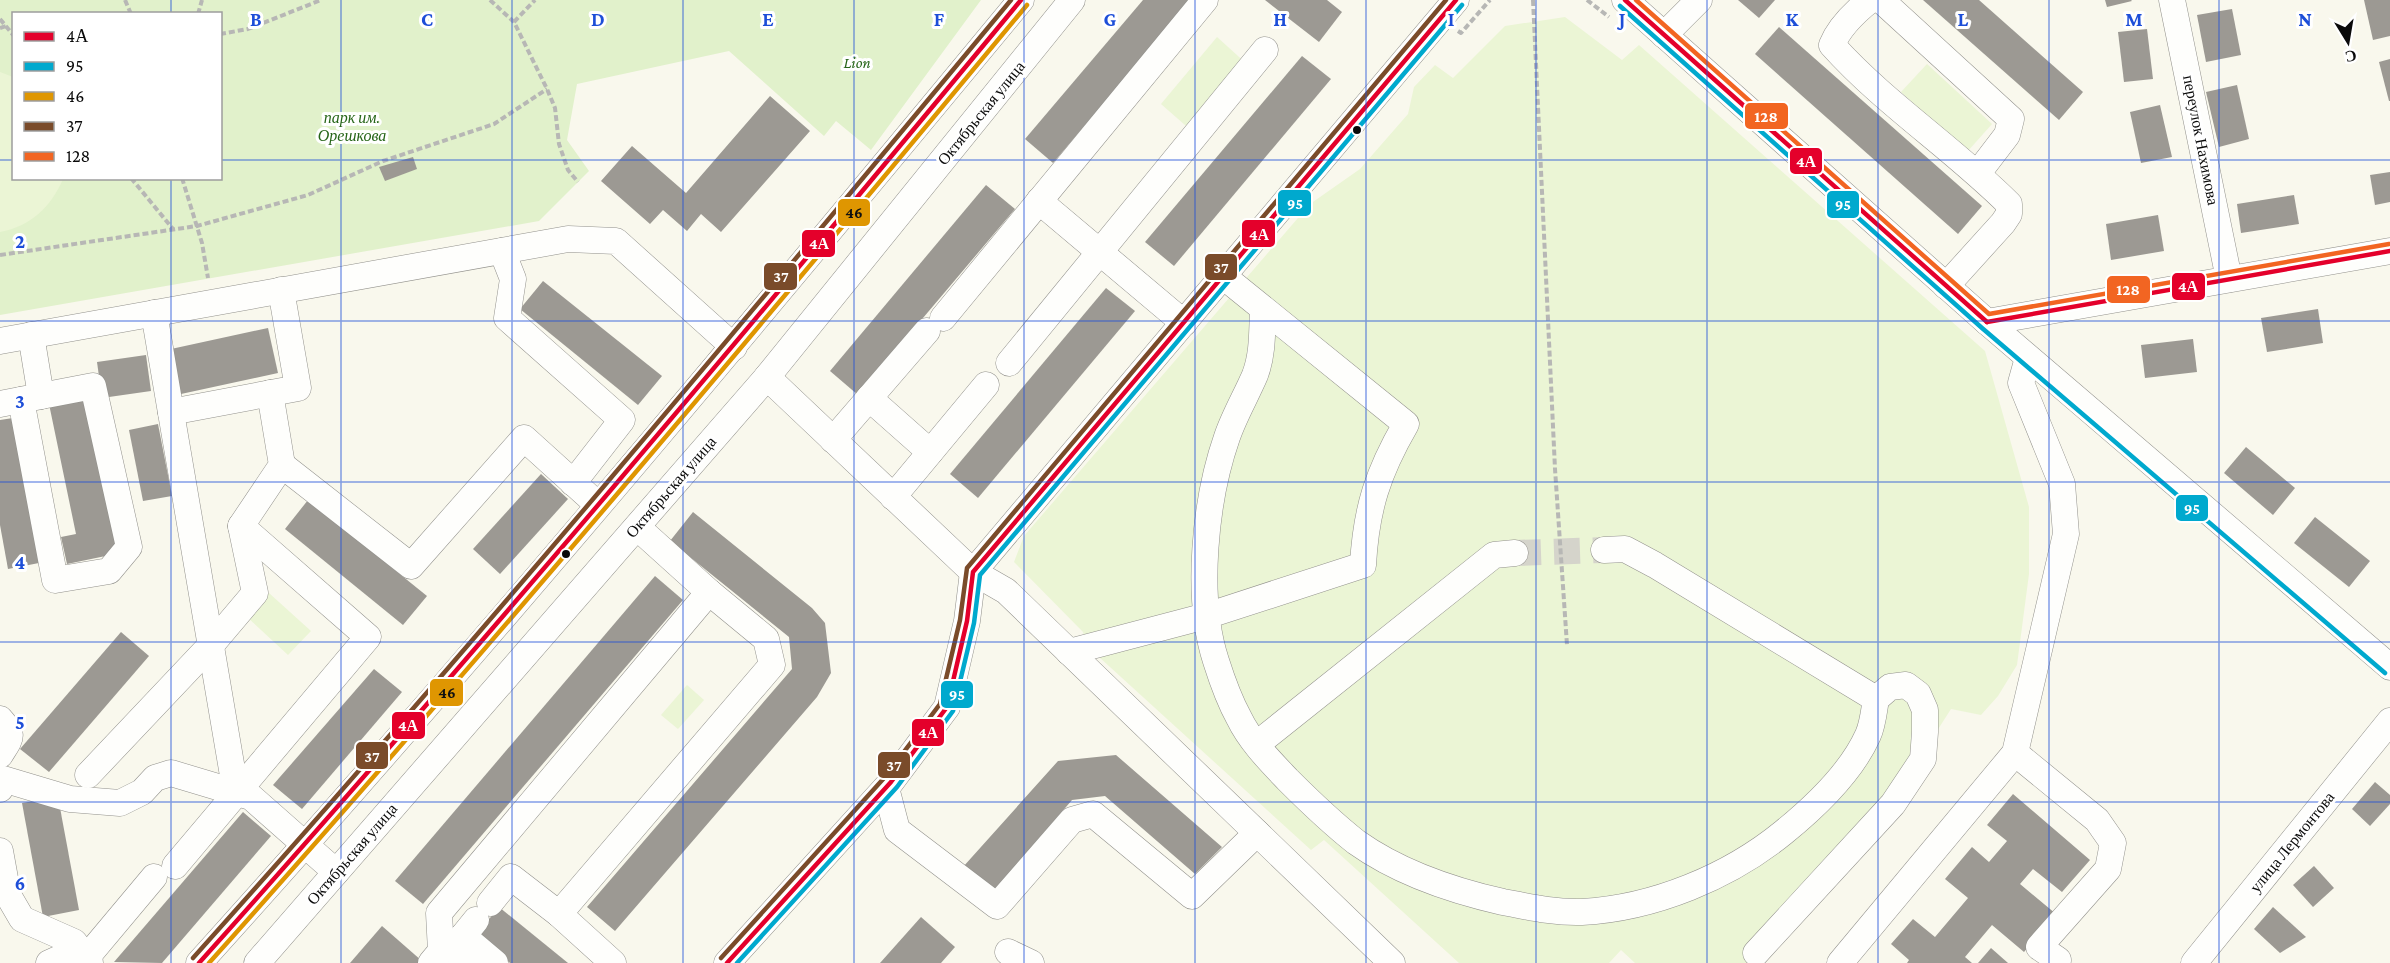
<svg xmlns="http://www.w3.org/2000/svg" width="2390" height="963" viewBox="0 0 2390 963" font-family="'Crimson Pro',serif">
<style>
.green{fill:#e1f1cb;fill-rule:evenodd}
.pitch{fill:#ebf5d5}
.building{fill:#9c9993}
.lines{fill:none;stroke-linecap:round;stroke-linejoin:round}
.minor-tunnel{stroke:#d5d4cb;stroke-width:26;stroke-dasharray:26 13;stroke-linecap:butt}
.minor-casing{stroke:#92918c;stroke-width:27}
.path{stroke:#b7b7b5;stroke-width:4;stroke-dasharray:6 3;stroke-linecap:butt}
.minor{stroke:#fefefc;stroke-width:26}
.bus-1-casing{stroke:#fff;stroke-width:9}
.bus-2-casing{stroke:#fff;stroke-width:9}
.bus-3-casing{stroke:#fff;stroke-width:9}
.bus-4-casing{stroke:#fff;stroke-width:9}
.bus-5-casing{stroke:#fff;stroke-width:9}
.bus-1{stroke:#e4002b;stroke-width:4.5}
.bus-2{stroke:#00a9ce;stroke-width:4.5}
.bus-3{stroke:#df9601;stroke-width:4.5}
.bus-4{stroke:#7a4b2a;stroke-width:4.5}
.bus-5{stroke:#f26522;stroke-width:4.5}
.grid{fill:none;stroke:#1d4ed8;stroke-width:1.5;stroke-opacity:0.55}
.bus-dot{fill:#0a0a0a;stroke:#fff;stroke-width:2}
.labels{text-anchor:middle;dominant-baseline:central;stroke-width:6;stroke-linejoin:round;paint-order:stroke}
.park-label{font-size:16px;font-style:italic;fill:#266518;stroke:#fff}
.street-label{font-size:16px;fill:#0a0a0a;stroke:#fff}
.grid-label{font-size:20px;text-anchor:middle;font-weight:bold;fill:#1d4ed8;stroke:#fff;stroke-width:6;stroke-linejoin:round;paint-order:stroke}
.line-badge{stroke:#fff;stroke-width:2}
.badge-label{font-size:16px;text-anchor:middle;font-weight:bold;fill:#fff}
.pale-badge-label{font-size:16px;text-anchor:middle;font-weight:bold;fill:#111}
</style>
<rect width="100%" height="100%" fill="#f9f8ed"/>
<path class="green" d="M 0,0 L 981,0 L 871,150 L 836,121 L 824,136 L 729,51 L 577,84 L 567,140 L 589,171 L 539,221 L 0,315 ZM 14,14 L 220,14 L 220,178 L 14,178 Z"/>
<g class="pitch">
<polygon points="1565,17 1622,60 1639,45 1985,351 2029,507 2029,574 2017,665 1998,696 1981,715 1951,709 1935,734 1751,963 1635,963 1621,950 1609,963 1459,963 1324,840 1311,850 1088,647 1083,632 1014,562 1024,536 1310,204 1360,169 1408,114 1414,87 1435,65 1453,78 1505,26"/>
<polygon points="1217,37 1249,66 1193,132 1161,104"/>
<polygon points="1927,64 1992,124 1967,152 1901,92"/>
<path d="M 0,72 L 13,77 L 14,178 L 63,179 C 51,207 31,226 0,232 Z"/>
<polygon points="269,593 311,631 288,655 247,617"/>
<polygon points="687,685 704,700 678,729 661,715"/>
</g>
<g class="building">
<polygon points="1143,0 1191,0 1053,163 1025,139"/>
<polygon points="1265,0 1327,0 1342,12 1319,42"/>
<polygon points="1738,0 1775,0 1759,18"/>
<polygon points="1923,0 1979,0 2083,92 2059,120"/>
<polygon points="2105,0 2131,0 2132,1 2107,7"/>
<polygon points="2364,0 2390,0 2390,36 2373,40"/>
<polygon points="2232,9 2241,55 2206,62 2197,15"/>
<polygon points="1779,27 1982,206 1958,234 1755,54"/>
<polygon points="2147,29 2153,79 2124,82 2118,32"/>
<polygon points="1302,56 1331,79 1174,266 1145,242"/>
<polygon points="2390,59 2390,101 2389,101 2379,62"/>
<polygon points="2237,85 2249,139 2219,147 2206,92"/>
<polygon points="770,96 810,131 721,232 701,214 687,231 663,210 650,224 601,181 632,146 686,193"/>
<polygon points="2160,105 2172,157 2141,163 2130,112"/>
<polygon points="413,157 417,169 385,181 379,167"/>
<polygon points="2390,172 2390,202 2375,205 2370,175"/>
<polygon points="986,185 1015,209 858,395 830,371"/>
<polygon points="2294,195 2299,224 2241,233 2237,204"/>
<polygon points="2158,215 2164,251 2111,260 2106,224"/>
<polygon points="543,281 662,376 638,405 520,309"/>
<polygon points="1106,288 1135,311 978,498 950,474"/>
<polygon points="2318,309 2323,343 2267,352 2261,318"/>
<polygon points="268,328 278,373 181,394 171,349"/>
<polygon points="2193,339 2197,372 2145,378 2141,345"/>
<polygon points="146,355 151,391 102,398 97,362"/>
<polygon points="89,396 120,553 67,564 61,537 76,534 49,404"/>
<polygon points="13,418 39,563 8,569 0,525 0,420"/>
<polygon points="158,424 172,496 143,501 129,430"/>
<polygon points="2246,447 2295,488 2273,515 2224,473"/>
<polygon points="541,474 568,499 500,574 473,549"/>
<polygon points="308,500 427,596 403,625 285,529"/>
<polygon points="693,512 812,608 825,623 831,673 817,697 615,931 587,907 792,669 789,637 670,541"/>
<polygon points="2315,517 2370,561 2349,587 2294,543"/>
<polygon points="655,576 683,600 423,904 395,881"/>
<polygon points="121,632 149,656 49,772 20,749"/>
<polygon points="374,669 402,692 302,809 273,785"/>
<polygon points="1116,755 1222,847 1195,874 1105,796 1072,800 993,892 963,867 1058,761"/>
<polygon points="2375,782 2390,795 2390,804 2370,826 2352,809"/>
<polygon points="2013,794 2090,860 2062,892 2033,869 2020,884 2056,914 2024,952 1992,925 1965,957 1972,963 1907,963 1909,960 1891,944 1913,919 1935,937 1968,898 1945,879 1972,847 1989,862 2007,841 1987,825"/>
<polygon points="58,797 79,910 43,917 22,803"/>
<polygon points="243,812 271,836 162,963 114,962"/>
<polygon points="2314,866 2334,888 2313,907 2293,885"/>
<polygon points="499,907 568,963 510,963 476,935"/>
<polygon points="2273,907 2306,937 2280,953 2254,929"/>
<polygon points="921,917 955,947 941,963 880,963"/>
<polygon points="382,926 422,961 421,963 350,963"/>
<polygon points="1991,948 2008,963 1978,963"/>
</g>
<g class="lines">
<polyline class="minor-tunnel" points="1515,553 1604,550"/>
<defs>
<g id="minor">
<polyline points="1625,0 1987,322 2390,667"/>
<path d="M 1870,0 C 1855,12 1839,27 1832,45 C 1885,104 1953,148 2009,204 L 2009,214 L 2003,223 L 1946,286"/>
<polyline points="1881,0 2011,119 2007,135 1978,173"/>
<polyline points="2172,0 2229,279"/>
<polyline points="1664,35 1699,0"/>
<polyline points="1039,201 1184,323"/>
<polyline points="502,251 513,279 507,318 622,420 573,483"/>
<path d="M 1263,309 C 1262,331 1263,354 1255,375 C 1246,396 1234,416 1227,437 C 1205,500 1195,597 1216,661 C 1222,680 1229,700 1239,718 C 1250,741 1270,761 1288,780 C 1310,802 1332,823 1356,842 C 1398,872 1454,891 1503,902 C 1529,907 1555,913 1582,912 C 1654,908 1729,877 1784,832 C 1816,806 1851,773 1868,735 C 1873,724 1874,710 1876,699 L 1655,565 L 1625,549 L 1604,550"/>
<polyline points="154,313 236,793"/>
<polyline points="943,318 1205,0"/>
<polyline points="1987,322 2390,251"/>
<polyline points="0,341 568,239 616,241 734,347"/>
<polyline points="1009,363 1265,50"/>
<polyline points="767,377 973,572 1006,591 1392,963"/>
<polyline points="869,398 930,452"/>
<polyline points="21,400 55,580 109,571 129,547 93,386 41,396"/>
<polyline points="0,404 41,396 31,335"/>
<polyline points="171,412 298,388 281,290"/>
<polyline points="833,440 927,331"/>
<polyline points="282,465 411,566 524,438 598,505"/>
<polyline points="893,497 986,385"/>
<path d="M 1069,652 L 1206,616 L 1363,565 C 1366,509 1378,472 1406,424 L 1223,276"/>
<path d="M 0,719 C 15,736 11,737 0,755"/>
<polyline points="1257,744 1494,555 1515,553"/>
<polyline points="2015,753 2097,820 2113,843 2108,869 2039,947 2058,960"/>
<polyline points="88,775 211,645 255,593 241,526 282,465 270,393"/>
<polyline points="886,788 897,830 997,906 1072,820 1093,814 1192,896 1257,833"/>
<polyline points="0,789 3,779 70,799 120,803 142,792 155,778 171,773 251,797 336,872"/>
<polyline points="0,851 8,895 22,919 74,942 90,963"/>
<polyline points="175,866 368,637 241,526"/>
<polyline points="490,903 511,877 559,914"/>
<polyline points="463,936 495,963"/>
<polyline points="1008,952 1031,963"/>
<polyline points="1756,953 1893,804 1923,759 1925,732 1925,710 1918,694 1906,685 1890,687 1876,699"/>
<polyline points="87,957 154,877"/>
<polyline points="49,963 80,949"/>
<path d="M 199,963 C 482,650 752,325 1021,0"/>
<polyline points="257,963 767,377 1072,0"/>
<polyline points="431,963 441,951 439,913 709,592 637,527"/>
<polyline points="461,963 467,955 463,936 476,920"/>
<polyline points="613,963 559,914 772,665 766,639 709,592"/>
<polyline points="727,963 891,782 947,707 967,621 973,572 1456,0"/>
<polyline points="1840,963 2015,753 2066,534 2062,484 2021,383 2028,358"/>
<polyline points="2194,963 2390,721"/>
</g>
</defs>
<use href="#minor" class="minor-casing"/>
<g class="path">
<polyline points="125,0 131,14"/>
<polyline points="490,0 514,22 547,89 555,108 559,144 568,170 578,182"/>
<polyline points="1533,0 1555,469 1567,645"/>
<polyline points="1587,0 1609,17"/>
<polyline points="198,14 202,0"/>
<polyline points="0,19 14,36"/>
<polyline points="514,22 535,0"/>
<polyline points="0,28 6,26"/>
<polyline points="1458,31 1461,33 1490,0"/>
<polyline points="220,34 248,29 321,0"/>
<polyline points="131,178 173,229"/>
<polyline points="182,178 202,243 208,278"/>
<polyline points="0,255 197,226 308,195 383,161 494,124 547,89"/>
</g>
<use href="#minor" class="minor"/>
<defs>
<g id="bus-1">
<polyline points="1625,0 1987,322"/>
<polyline points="1987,322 2390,251"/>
<path d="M 199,963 C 481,648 752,325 1021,0"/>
<polyline points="727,963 891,782 947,707 967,621 973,572 1456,0"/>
</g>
<g id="bus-2">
<polyline points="1620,6 1982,328 2385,673"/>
<polyline points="737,963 897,787 953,711 974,623 980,575 1462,5"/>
</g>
<path id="bus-3" d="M 209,963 C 489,650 759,328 1027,5"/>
<g id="bus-4">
<path d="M 193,958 C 474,645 743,323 1011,0"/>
<polyline points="721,958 885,777 940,704 960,620 967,568 1446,0"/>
</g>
<polyline id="bus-5" points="1636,0 1989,314 2389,244"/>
</defs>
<use href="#bus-1" class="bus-1-casing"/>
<use href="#bus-2" class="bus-2-casing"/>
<use href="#bus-3" class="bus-3-casing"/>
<use href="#bus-4" class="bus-4-casing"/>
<use href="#bus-5" class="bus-5-casing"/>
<use href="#bus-1" class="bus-1"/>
<use href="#bus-2" class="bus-2"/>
<use href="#bus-3" class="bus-3"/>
<use href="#bus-4" class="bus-4"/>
<use href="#bus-5" class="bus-5"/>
</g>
<path class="grid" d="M 171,0 L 171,14M 341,0 L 341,963M 512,0 L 512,963M 683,0 L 683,963M 854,0 L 854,963M 1024,0 L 1024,963M 1195,0 L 1195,963M 1366,0 L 1366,963M 1536,0 L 1536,963M 1707,0 L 1707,963M 1878,0 L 1878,963M 2049,0 L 2049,963M 2219,0 L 2219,963M 0,160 L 14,160M 220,160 L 2390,160M 171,178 L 171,963M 0,321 L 2390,321M 0,482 L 2390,482M 0,642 L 2390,642M 0,802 L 2390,802"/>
<g class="bus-dot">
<circle cx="1357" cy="130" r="5"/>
<circle cx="566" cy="554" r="5"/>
</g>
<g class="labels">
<g class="park-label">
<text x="857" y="62">Lion</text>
<text x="352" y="117">парк им.<tspan x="352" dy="18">Орешкова</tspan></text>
</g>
<g class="street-label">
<text transform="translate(981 113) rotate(-51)">Октябрьская улица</text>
<text transform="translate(2201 140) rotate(79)">переулок Нахимова</text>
<text transform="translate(671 487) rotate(-49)">Октябрьская улица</text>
<text transform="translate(2292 842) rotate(-51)">улица Лермонтова</text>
<text transform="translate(352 854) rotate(-49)">Октябрьская улица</text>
</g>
</g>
<g class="grid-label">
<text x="256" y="26">B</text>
<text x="427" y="26">C</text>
<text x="598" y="26">D</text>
<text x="768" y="26">E</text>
<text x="939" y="26">F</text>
<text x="1110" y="26">G</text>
<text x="1280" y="26">H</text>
<text x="1451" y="26">I</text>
<text x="1622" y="26">J</text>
<text x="1792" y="26">K</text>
<text x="1963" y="26">L</text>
<text x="2134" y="26">M</text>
<text x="2305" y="26">N</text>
<text x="20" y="248">2</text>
<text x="20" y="408">3</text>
<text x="20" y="569">4</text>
<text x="20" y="729">5</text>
<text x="20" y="890">6</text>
</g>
<g class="line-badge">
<rect x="1744" y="102" width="45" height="28" rx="6" fill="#f26522"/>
<rect x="1789" y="147" width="34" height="28" rx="6" fill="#e4002b"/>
<rect x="1277" y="189" width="35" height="28" rx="6" fill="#00a9ce"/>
<rect x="1826" y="190" width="34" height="29" rx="6" fill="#00a9ce"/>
<rect x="837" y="198" width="34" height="29" rx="6" fill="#df9601"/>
<rect x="1241" y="219" width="35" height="29" rx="6" fill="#e4002b"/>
<rect x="801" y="229" width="35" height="29" rx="6" fill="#e4002b"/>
<rect x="1204" y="253" width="34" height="28" rx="6" fill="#7a4b2a"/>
<rect x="763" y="262" width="35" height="29" rx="6" fill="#7a4b2a"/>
<rect x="2171" y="272" width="35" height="29" rx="6" fill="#e4002b"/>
<rect x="2106" y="275" width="45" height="29" rx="6" fill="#f26522"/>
<rect x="2175" y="494" width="34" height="28" rx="6" fill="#00a9ce"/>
<rect x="429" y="678" width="35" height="29" rx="6" fill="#df9601"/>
<rect x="940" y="680" width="34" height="29" rx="6" fill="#00a9ce"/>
<rect x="391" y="711" width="35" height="29" rx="6" fill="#e4002b"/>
<rect x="911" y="718" width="34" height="29" rx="6" fill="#e4002b"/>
<rect x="355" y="741" width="34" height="29" rx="6" fill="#7a4b2a"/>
<rect x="877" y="751" width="34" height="28" rx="6" fill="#7a4b2a"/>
</g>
<g class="badge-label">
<text x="1766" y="122">128</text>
<text x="1806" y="167">4А</text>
<text x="1295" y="209">95</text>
<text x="1843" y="210">95</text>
<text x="1259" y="240">4А</text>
<text x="819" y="249">4А</text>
<text x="1221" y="273">37</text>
<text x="781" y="282">37</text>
<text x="2188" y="292">4А</text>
<text x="2128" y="295">128</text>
<text x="2192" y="514">95</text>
<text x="957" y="700">95</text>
<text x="408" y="731">4А</text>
<text x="928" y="738">4А</text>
<text x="372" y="762">37</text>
<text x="894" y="771">37</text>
</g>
<g class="pale-badge-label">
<text x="854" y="218">46</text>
<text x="447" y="698">46</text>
</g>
<rect x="12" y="12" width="210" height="168" fill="#ffffff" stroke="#9d9d9d" stroke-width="1.5"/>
<rect x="24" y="32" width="30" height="9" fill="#e4002b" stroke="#9d9d9d" stroke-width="1.5"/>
<text x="66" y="42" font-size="18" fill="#0a0a0a">4А</text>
<rect x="24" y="62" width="30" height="9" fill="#00a9ce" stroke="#9d9d9d" stroke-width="1.5"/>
<text x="66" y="72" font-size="18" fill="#0a0a0a">95</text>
<rect x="24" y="92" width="30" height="9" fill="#df9601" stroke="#9d9d9d" stroke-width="1.5"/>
<text x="66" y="102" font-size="18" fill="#0a0a0a">46</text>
<rect x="24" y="122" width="30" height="9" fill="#7a4b2a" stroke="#9d9d9d" stroke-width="1.5"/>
<text x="66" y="132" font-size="18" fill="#0a0a0a">37</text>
<rect x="24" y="152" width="30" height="9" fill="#f26522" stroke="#9d9d9d" stroke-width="1.5"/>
<text x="66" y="162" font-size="18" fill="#0a0a0a">128</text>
<g transform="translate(2348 42) rotate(169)" stroke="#ffffff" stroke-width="4.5" paint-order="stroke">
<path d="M0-4.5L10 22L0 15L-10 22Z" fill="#0a0a0a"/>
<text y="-9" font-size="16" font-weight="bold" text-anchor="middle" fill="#0a0a0a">С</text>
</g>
</svg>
